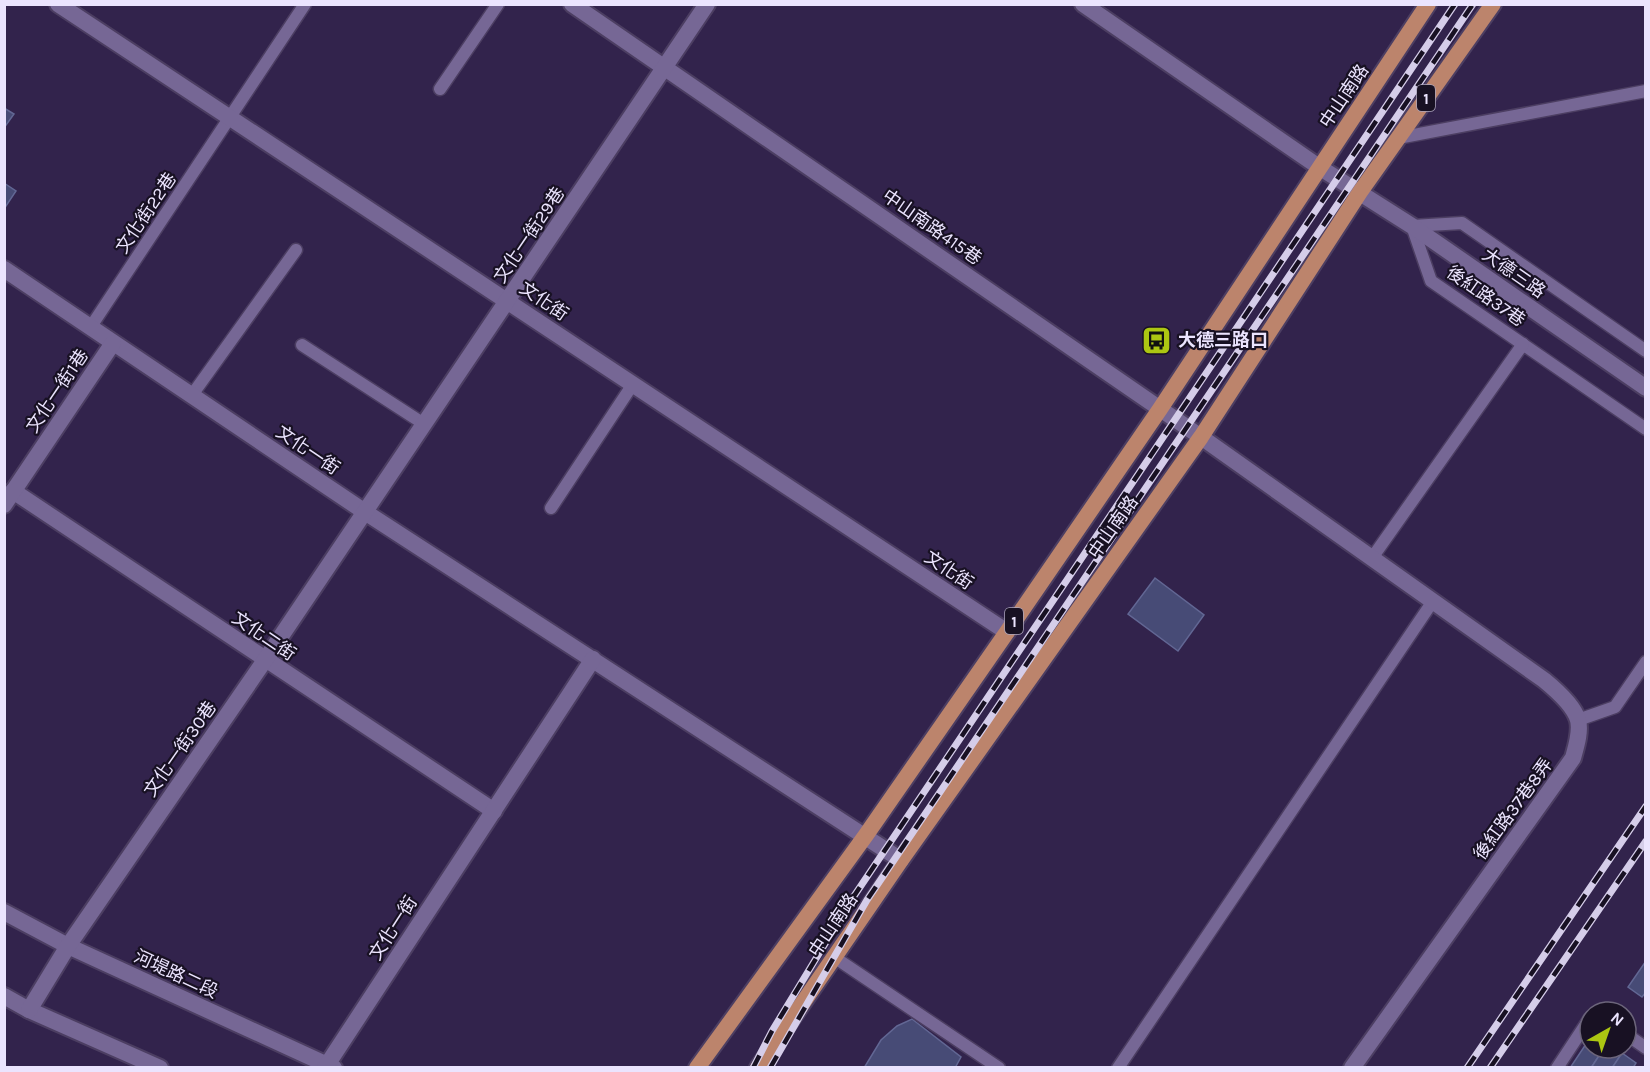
<svg xmlns="http://www.w3.org/2000/svg" width="1650" height="1072" viewBox="0 0 1650 1072" font-family="Karla,'Noto Sans TC',sans-serif">
<style>
.building{fill:#474b76;stroke:#626794;stroke-width:1.5}
.lines{fill:none;stroke-linecap:round;stroke-linejoin:round}
.service-casing{stroke:#4c3e62;stroke-width:15}
.minor-casing{stroke:#4c3e62;stroke-width:20}
.primary-casing{stroke:#4c3e62;stroke-width:20}
.service{stroke:#766795;stroke-width:12}
.minor{stroke:#766795;stroke-width:16}
.primary{stroke:#bc846c;stroke-width:16}
.rail-casing{stroke:#d5cde9;stroke-width:7}
.rail{stroke:#181123;stroke-width:4.5;stroke-dasharray:14;stroke-linecap:butt}
.labels{text-anchor:middle;dominant-baseline:central;stroke-width:4.5;stroke-linejoin:round;paint-order:stroke}
.shield{fill:#181123;stroke:#aca5bc;stroke-width:1.5}
.shield-label{font-size:16px;font-weight:bold;fill:#ebe4fe}
.street-label{font-size:18px;fill:#ebe4fe;stroke:#181123}
.poi-label{font-size:18px;font-weight:bold;fill:#ebe4fe;stroke:#181123;text-anchor:start}
</style>
<rect width="100%" height="100%" fill="#32234c"/>
<g class="building">
<polygon points="4,108 14,114 4,128"/>
<polygon points="4,183 16,191 4,209"/>
<polygon points="1155,578 1204,615 1178,651 1128,614"/>
<polygon points="1646,961 1646,992 1642,997 1628,987"/>
<polygon points="912,1019 961,1057 955,1068 864,1068 881,1040 897,1026"/>
<polygon points="1590,1038 1590,1048 1604,1048 1591,1068 1570,1068"/>
<polygon points="1604,1048 1614,1048 1622,1053 1612,1068 1591,1068"/>
<polygon points="1622,1053 1636,1063 1633,1068 1612,1068"/>
</g>
<g class="lines">
<defs>
<g id="service">
<polyline points="440,89 498,4"/>
<polyline points="1398,138 1646,91"/>
<polyline points="90,328 305,4"/>
<polyline points="302,345 424,424"/>
<polyline points="1646,351 1462,223 1412,226 1431,281 1646,429"/>
<polyline points="192,395 296,250"/>
<polyline points="551,508 633,384"/>
<polyline points="1372,558 1523,344"/>
<polyline points="1578,720 1615,707 1646,662"/>
<polyline points="834,957 999,1068"/>
<polyline points="1626,1034 1646,1048"/>
<polyline points="1118,1068 1433,601"/>
<polyline points="1557,1068 1590,1018"/>
</g>
<g id="minor">
<polyline points="58,4 1007,632"/>
<path d="M 572,4 L 1201,437 L 1544,680 C 1555,689 1574,706 1578,720 C 1581,732 1576,747 1573,758 L 1352,1068"/>
<polyline points="1083,4 1319,167 1412,226 1646,388"/>
<polyline points="4,269 365,512 901,860"/>
<polyline points="13,491 494,811"/>
<polyline points="4,505 113,343"/>
<polyline points="4,912 68,946 334,1068"/>
<polyline points="4,996 29,1010 160,1068"/>
<polyline points="29,1010 68,946 265,660 707,4"/>
<polyline points="325,1068 593,659"/>
</g>
<g id="primary">
<polyline points="697,1068 866,835 1007,632 1160,409 1428,4"/>
<polyline points="758,1068 901,860 1201,437 1360,192 1493,4"/>
</g>
</defs>
<use href="#service" class="service-casing"/>
<use href="#minor" class="minor-casing"/>
<use href="#primary" class="primary-casing"/>
<use href="#service" class="service"/>
<use href="#minor" class="minor"/>
<use href="#primary" class="primary"/>
<defs>
<g id="rail">
<polyline points="753,1068 772,1031 854,896 1455,4"/>
<polyline points="770,1068 867,900 1473,4"/>
<polyline points="1467,1068 1646,806"/>
<polyline points="1490,1068 1646,841"/>
</g>
</defs>
<use href="#rail" class="rail-casing"/>
<use href="#rail" class="rail"/>
</g>
<defs>
<symbol id="bus-square" viewBox="-11 -11 22 22"><rect x="-9" y="-9" width="18" height="18" rx="4" fill="#acc612" stroke="#181123"/><path d="M-5-6H5V4H4V6H2V4H-2V6H-4V4H-5ZM-3.5-4V0h7V-4ZM-3.5 1.2v1.5H-2V1.2ZM2 1.2v1.5H3.5V1.2Z" fill="#111"/></symbol>
</defs>
<g fill-rule="evenodd">
<use href="#bus-square" x="1140" y="324" width="33" height="33"/>
</g>
<g class="labels">
<g class="shield">
<rect x="1417" y="85" width="18" height="26" rx="4.5"/>
<rect x="1005" y="608" width="18" height="26" rx="4.5"/>
</g>
<g class="shield-label">
<text x="1426" y="98">1</text>
<text x="1014" y="621">1</text>
</g>
<g class="street-label">
<text transform="translate(1344 96) rotate(-56)">中山南路</text>
<text transform="translate(146 213) rotate(-56)">文化街22巷</text>
<text transform="translate(932 227) rotate(35)">中山南路415巷</text>
<text transform="translate(529 235) rotate(-56)">文化一街29巷</text>
<text transform="translate(1514 273) rotate(35)">大德三路</text>
<text transform="translate(1486 296) rotate(35)">後紅路37巷</text>
<text transform="translate(544 301) rotate(34)">文化街</text>
<text transform="translate(57 391) rotate(-56)">文化一街1巷</text>
<text transform="translate(308 450) rotate(34)">文化一街</text>
<text transform="translate(1113 527) rotate(-55)">中山南路</text>
<text transform="translate(949 570) rotate(34)">文化街</text>
<text transform="translate(264 636) rotate(34)">文化二街</text>
<text transform="translate(180 749) rotate(-55)">文化一街30巷</text>
<text transform="translate(1513 809) rotate(-54)">後紅路37巷8弄</text>
<text transform="translate(833 925) rotate(-56)">中山南路</text>
<text transform="translate(393 928) rotate(-57)">文化一街</text>
<text transform="translate(176 974) rotate(25)">河堤路二段</text>
</g>
<g class="poi-label">
<text x="1178" y="340">大德三路口</text>
</g>
</g>
<rect width="1650" height="1072" fill="none" stroke="#ebe4fe" stroke-width="12"/>
<g transform="translate(1608 1030) rotate(40)"><circle r="28" fill="#181123" stroke="#6c657b" stroke-width="1.5"/>
<path d="M0-4.5L10 22L0 15L-10 22Z" fill="#acc612"/>
<text y="-9" font-size="16" font-weight="bold" text-anchor="middle" fill="#ebe4fe">N</text>
</g>
</svg>
